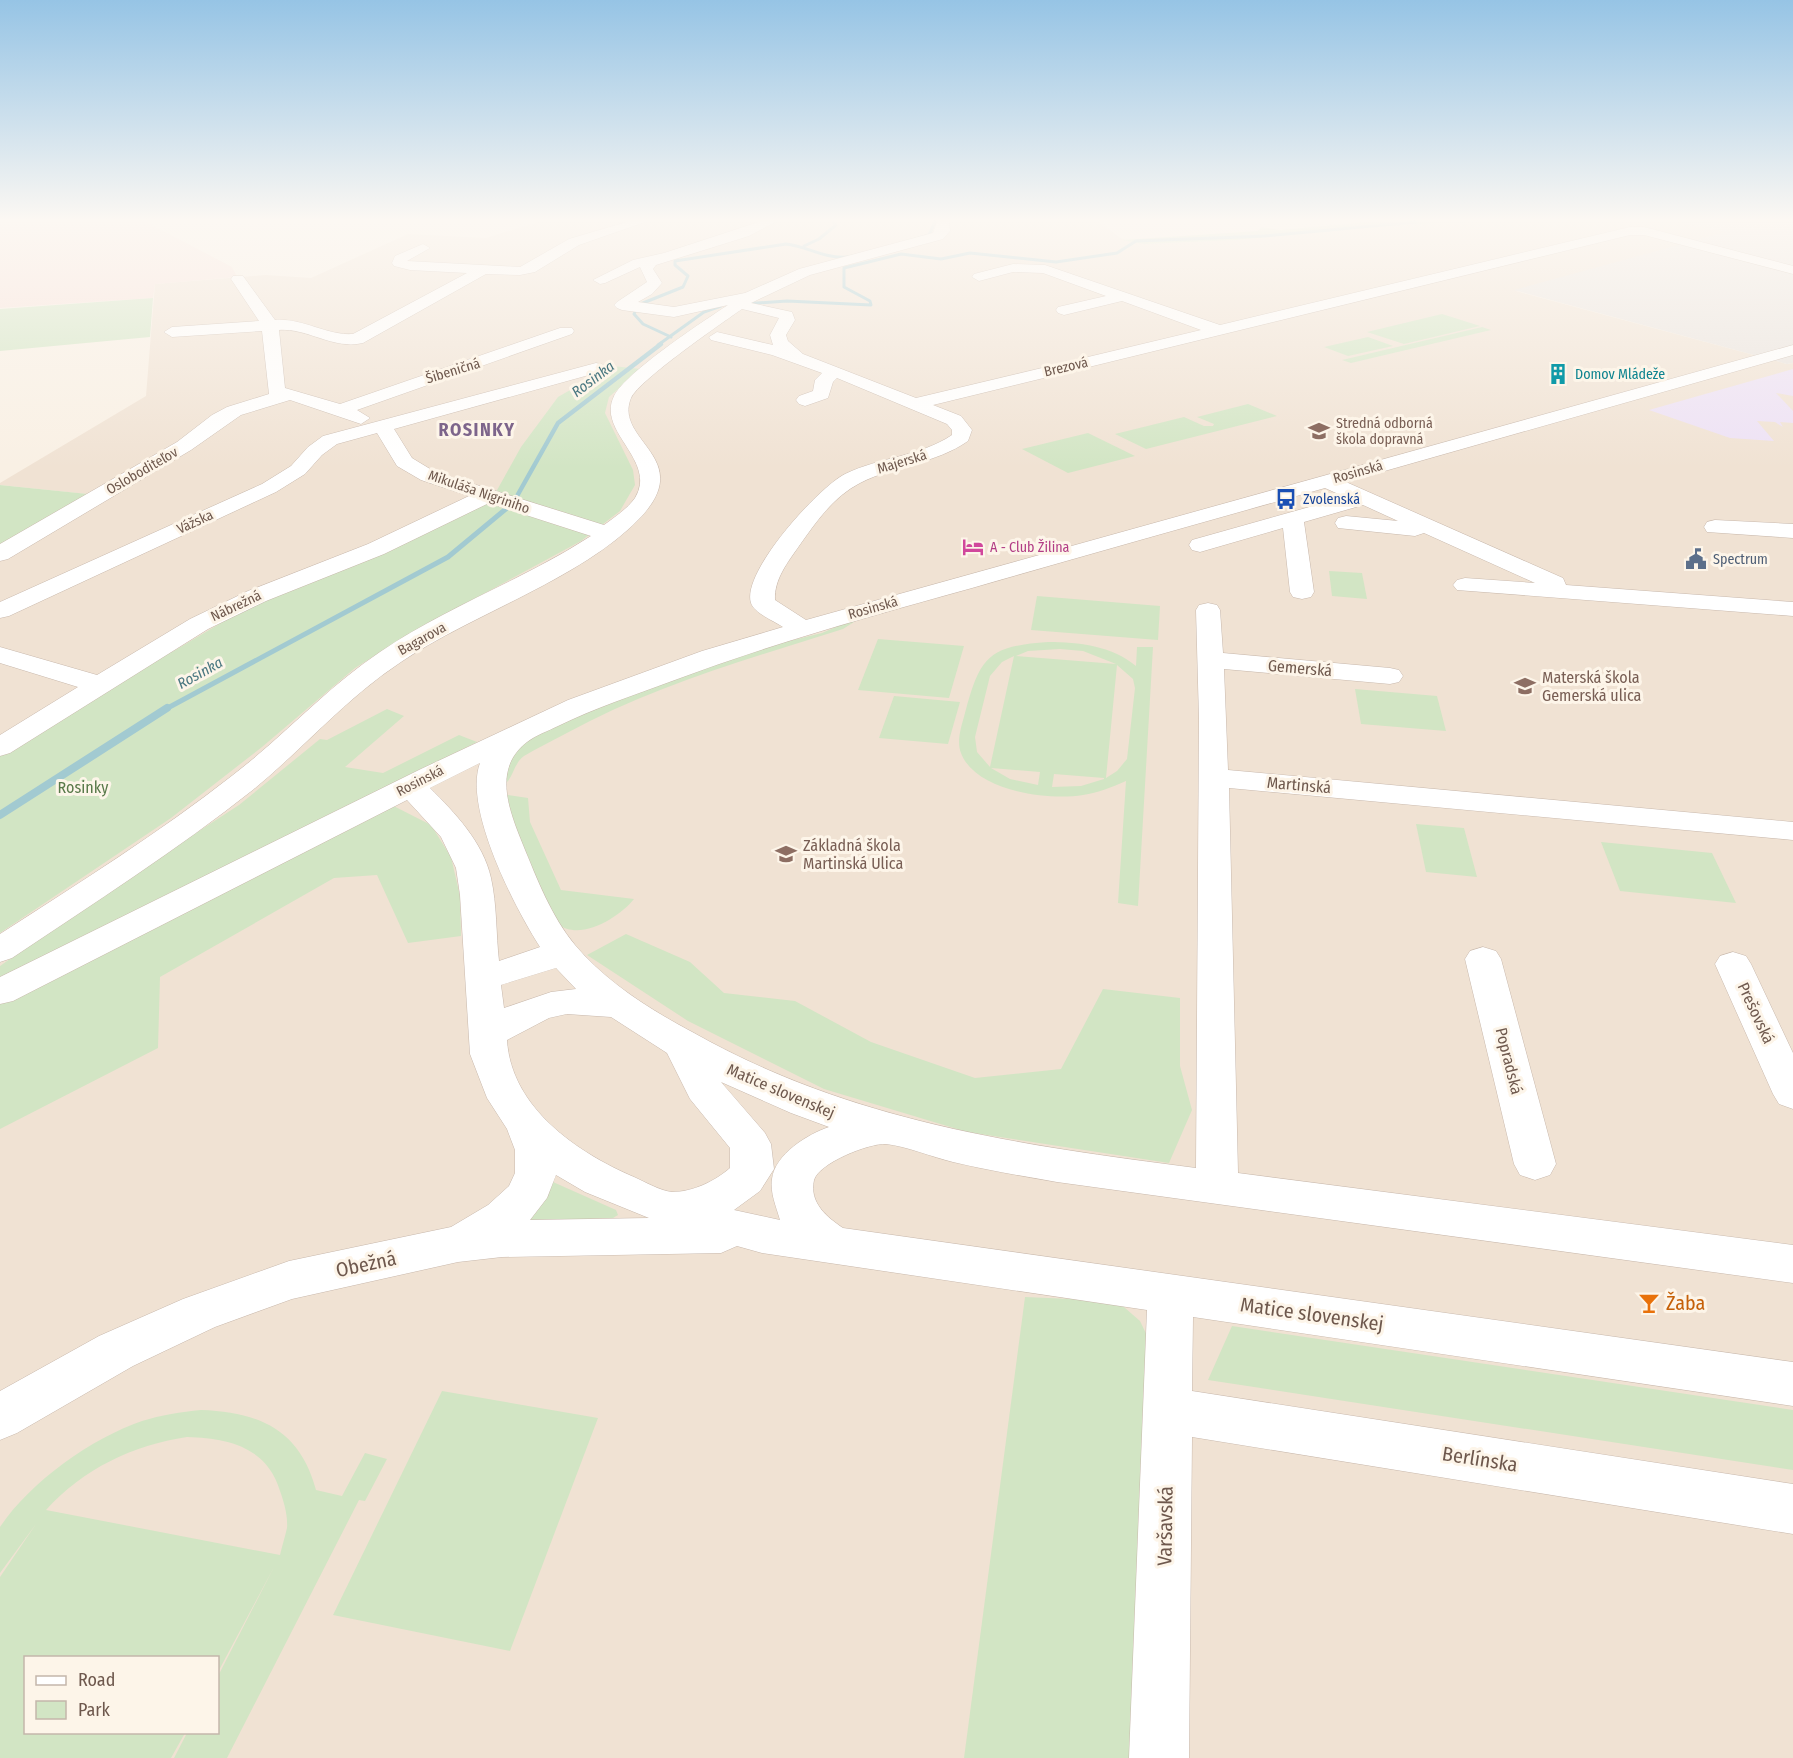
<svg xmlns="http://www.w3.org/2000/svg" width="1793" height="1758" viewBox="0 0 1793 1758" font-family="'Fira Sans Condensed',sans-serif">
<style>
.residential{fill:#f0e2d3;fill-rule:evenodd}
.commercial{fill:#f8e1d9}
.industrial{fill:#e9e3de}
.education{fill:#ede1f5}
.green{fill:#d2e5c4;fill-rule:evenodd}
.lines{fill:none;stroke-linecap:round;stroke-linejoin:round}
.stream-far3{stroke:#a2cad1;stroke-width:3}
.stream-far2{stroke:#a2cad1;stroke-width:4.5}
.stream-far1{stroke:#a2cad1;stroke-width:5}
.stream{stroke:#a2cad1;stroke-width:8}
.minor-casing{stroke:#c8b8ac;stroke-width:1}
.minor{fill:#fff;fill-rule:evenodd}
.labels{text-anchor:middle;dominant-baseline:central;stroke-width:6;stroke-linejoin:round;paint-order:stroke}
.far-street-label{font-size:14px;fill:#6e584d;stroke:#fdf5e9}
.far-culture-label{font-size:14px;fill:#0d838f;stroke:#fdf5e9;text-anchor:start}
.far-education-label{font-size:14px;fill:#785e54;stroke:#fdf5e9;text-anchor:start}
.far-transit-label{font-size:14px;fill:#164399;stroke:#fdf5e9;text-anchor:start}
.far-hotel-label{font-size:14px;fill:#b23c85;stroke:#fdf5e9;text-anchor:start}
.far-service-label{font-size:14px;fill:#4e5e75;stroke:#fdf5e9;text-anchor:start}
.far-water-label{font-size:15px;font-style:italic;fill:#497780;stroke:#fdf5e9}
.street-label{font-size:16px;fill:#6e584d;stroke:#fdf5e9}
.education-label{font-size:16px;fill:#785e54;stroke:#fdf5e9;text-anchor:start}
.park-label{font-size:16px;fill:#587949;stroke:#fdf5e9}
.far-district-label{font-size:18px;font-weight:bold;letter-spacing:1.5px;fill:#7d658b;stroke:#fdf5e9}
.near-street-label{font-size:20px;fill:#6e584d;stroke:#fdf5e9}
.near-food-label{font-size:20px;fill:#c56008;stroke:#fdf5e9;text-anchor:start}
</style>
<rect width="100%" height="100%" fill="#f9f0e4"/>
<path class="residential" d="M 538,222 L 1099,222 L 1122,239 L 1145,244 L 1238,240 L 1377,226 L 1468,222 L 1678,222 L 1727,232 L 1516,291 L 1787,364 L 1793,363 L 1793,1758 L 0,1758 L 0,546 L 87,494 L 0,485 L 0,483 L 146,396 L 155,284 L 265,275 L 311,278 L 408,234 L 486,238 ZM 26,1658 L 218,1658 L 218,1732 L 26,1732 Z"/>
<polygon class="commercial" points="0,222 146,222 232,267 237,277 155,284 153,298 0,308"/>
<polygon class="industrial" points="1678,222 1793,222 1793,363 1787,364 1514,290 1726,232"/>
<polygon class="education" points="1793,369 1793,396 1776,393 1793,411 1793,423 1780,422 1783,427 1775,422 1757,421 1774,441 1730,438 1649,410"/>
<g class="green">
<polygon points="1368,222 1468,222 1377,226 1238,240 1144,244 1122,240 1258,231 1261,227 1280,230"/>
<polygon points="153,298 150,337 0,351 0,309"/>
<polygon points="1442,314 1480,326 1404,344 1367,332"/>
<polygon points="1482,327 1491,330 1351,363 1342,360"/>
<polygon points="1368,337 1393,346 1348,356 1324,347"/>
<polygon points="612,366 641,369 609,397 605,413 633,470 635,485 620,511 581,541 413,632 355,668 262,747 171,818 0,933 0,751 161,650 172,652 275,591 496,492 521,447 558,397"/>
<polygon points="1248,404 1277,416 1146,449 1115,434 1184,417 1204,426 1213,426 1214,424 1197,417"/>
<polygon points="1088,433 1135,456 1068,473 1022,449"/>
<polygon points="0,485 88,494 0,546"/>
<polygon points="1329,571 1362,573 1367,599 1332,596"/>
<polygon points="1037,596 1160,606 1158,640 1031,630"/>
<path d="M 852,620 L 854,622 L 843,629 C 748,659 653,686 565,734 C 552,741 537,748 524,756 C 512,765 514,780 501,787 L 500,780 L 518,744 L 588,709 L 768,646 L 822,633 Z"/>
<polygon points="878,639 964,646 949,698 858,690"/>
<path d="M 1048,642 C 1079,642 1112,646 1136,666 L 1137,647 L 1153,647 L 1138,906 L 1118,903 L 1126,781 C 1112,787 1098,793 1083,795 C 1048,801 975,791 961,753 C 956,740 962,725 965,713 C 980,657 988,646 1048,642 ZM 1060,649 L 1083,651 L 1116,664 L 1016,656 L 1028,651 ZM 1014,656 L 990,767 L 977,752 L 975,737 L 990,676 L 1002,662 ZM 1117,665 L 1133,679 L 1135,688 L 1127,759 L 1117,771 L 1106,778 ZM 991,768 L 1040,772 L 1038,785 L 1010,779 ZM 1054,774 L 1104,778 L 1104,779 L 1081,786 L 1052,787 Z"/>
<polygon points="1355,689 1437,696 1446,731 1361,724"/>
<polygon points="894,696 960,702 948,744 879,738"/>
<polygon points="387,709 404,716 345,767 383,773 459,735 477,742 372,795 431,825 451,857 460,896 461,936 408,943 377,875 334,878 160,977 158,1048 0,1129 0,966 93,900 239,805 320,739 327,740"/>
<path d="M 502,794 L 528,798 L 530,822 L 561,890 L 634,899 C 620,917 580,942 558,924 L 531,868 Z"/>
<polygon points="1416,824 1464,828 1477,877 1426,872"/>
<polygon points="1601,842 1712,853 1736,903 1620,891"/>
<polygon points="626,934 690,962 724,993 795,1001 871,1042 975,1078 1061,1069 1103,989 1180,998 1180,1066 1192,1110 1169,1163 967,1132 824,1089 688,1021 587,955"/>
<polygon points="553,1182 616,1210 618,1215 613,1218 531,1221 525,1215"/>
<polygon points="1025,1297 1117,1301 1140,1321 1157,1356 1144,1758 964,1758"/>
<polygon points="1232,1326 1793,1410 1793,1470 1208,1380"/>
<polygon points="442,1391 598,1418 510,1651 333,1615"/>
<path d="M 201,1410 C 260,1412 300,1430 316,1490 L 342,1496 L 365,1453 L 387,1459 L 365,1501 L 359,1500 L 227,1758 L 174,1758 L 187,1733 L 218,1732 L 218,1676 L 274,1567 L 218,1672 L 218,1658 L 26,1658 L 26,1732 L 185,1733 L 171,1758 L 0,1758 L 0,1577 L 36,1524 L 0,1573 L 0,1527 C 30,1482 92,1438 142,1421 C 161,1415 181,1412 201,1410 ZM 187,1437 C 228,1438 267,1447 280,1491 C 284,1502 288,1516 287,1528 C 285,1537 282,1546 280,1555 L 46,1510 C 83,1469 133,1445 187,1437 Z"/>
</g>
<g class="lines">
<g class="stream-far3">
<polyline points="804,246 819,239 836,225 833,222"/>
<polyline points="742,304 787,301 871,305 870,301 844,287 844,268 901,254 941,259 970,253 1056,262 1117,253 1136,241 1265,236 1416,222"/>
<path d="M 671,337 L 643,324 L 634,314 L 638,305 L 683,287 L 688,276 L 675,265 L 675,261 L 786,244 C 806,246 825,259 846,257 C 871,255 904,242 929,235 L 935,222"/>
<polyline points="658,345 704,312 721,306"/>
</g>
<polyline class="stream-far2" points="512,505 558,423 661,344"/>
<polyline class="stream-far1" points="164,710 448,557 513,503"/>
<polyline class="stream" points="0,815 167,708"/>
<defs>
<g id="minor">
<path d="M 627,222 L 645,222 L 579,245 L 535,272 L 520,275 L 486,274 L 363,343 C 333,350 308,328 279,330 L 285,388 L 340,404 L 560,328 L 572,328 L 574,331 L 572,334 L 357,410 L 370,418 L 361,424 L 290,400 L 241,415 L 191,450 L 8,559 L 0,561 L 0,544 L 177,442 L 212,415 L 227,407 L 269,394 L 262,331 L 172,337 L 164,332 L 172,327 L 259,321 L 231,279 L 233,276 L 243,276 L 275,320 C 304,318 327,336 353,334 L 467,273 L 410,270 L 394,266 L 392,263 L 395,256 L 423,244 L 430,248 L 407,261 L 520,267 L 569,239 Z"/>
<path d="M 759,222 L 775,222 L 749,236 L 656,265 L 653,269 L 662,283 L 652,294 L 638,302 L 674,307 L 745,293 L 799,269 L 933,233 L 937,222 L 949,222 L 950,231 L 943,239 L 810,275 L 751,303 L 792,312 L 795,320 L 786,335 L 788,341 L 803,354 L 916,398 L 1201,330 L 1122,301 L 1064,315 L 1058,313 L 1056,310 L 1058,307 L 1106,296 L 1043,273 L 1013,272 L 979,281 L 972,277 L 974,274 L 1013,264 L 1045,265 L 1220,325 L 1630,227 L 1644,227 L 1793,266 L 1793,274 L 1644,235 L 1630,235 L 933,405 L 961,416 L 972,430 L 968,441 C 935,464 895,465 860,483 C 833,497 816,522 799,546 C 788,562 774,579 775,600 L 806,620 L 1793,345 L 1793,355 L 1346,482 L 1563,578 L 1566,585 L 1793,602 L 1793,616 L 1457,590 L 1453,585 L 1457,580 L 1465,578 L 1535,583 L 1424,533 L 1415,536 L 1338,528 L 1335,523 L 1338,518 L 1346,516 L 1398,521 L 1363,505 L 1304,522 L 1314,592 L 1311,597 L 1302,599 L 1293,597 L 1290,592 L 1283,528 L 1200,552 L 1192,550 L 1189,545 L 1192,540 L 1345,497 L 1325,488 C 1207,521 1090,554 972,588 C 871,616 770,644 672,681 C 634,695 595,708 558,726 C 548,731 536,735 527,742 C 492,769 509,810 523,845 C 537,879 551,916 575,945 C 607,983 651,1010 694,1033 C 852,1122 1019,1145 1196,1168 L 1199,719 L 1196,610 L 1199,605 L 1208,603 L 1217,605 L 1220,610 L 1223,653 L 1390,668 L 1399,670 L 1403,676 L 1399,682 L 1390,684 L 1224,669 L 1228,770 L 1793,822 L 1793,840 L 1229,788 L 1238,1173 L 1793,1245 L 1793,1283 L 1057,1182 C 1022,1176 987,1170 953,1162 C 932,1157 906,1146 886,1144 C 869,1143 819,1163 814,1180 C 809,1203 827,1217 843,1228 L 1793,1362 L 1793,1406 L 1193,1317 L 1192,1391 L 1793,1484 L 1793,1534 L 1192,1437 L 1189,1758 L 1129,1758 L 1147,1310 L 762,1253 L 737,1246 L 721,1253 L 502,1257 L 458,1262 L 292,1299 L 215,1327 L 133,1366 L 17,1433 L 0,1440 L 0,1391 L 99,1336 L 183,1299 L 289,1261 L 451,1227 L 488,1205 L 509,1186 L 515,1173 L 515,1150 L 507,1129 L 487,1098 L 470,1054 L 460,895 L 456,868 L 441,837 L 407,800 L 13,1001 L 0,1004 L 0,977 L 421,769 L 568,700 L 702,651 L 783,627 C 774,621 754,613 751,603 C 741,572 819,487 845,474 C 880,457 919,457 952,435 L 952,430 L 947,424 L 837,378 L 833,382 L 828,398 L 805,406 L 799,404 L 796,400 L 799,396 L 813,391 L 815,380 L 822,373 L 772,355 L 711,340 L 709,337 L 717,332 L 773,345 L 770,335 L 779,318 L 742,309 C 722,323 639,380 631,398 C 613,441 698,458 639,519 C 581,579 472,614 401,662 C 346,698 304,748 254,789 C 177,850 94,903 12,958 L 0,962 L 0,934 C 79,883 159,833 233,775 C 284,736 326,688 380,652 C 446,607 523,580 591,536 L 489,503 L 384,554 L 266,601 L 208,629 L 10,753 L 0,756 L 0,735 L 78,687 L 0,663 L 0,647 L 97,675 L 190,619 L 248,591 L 368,544 L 469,496 L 421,480 L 397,466 L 377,433 L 337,444 L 322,455 L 305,474 L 276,492 L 9,616 L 0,618 L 0,602 L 262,484 L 291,466 L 308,447 L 323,436 L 596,363 L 609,366 L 612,370 L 609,374 L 596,373 L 394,429 L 412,458 L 435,472 L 604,525 C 615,517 627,509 635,498 C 658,460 596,432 614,396 C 626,372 702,322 728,305 L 674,317 L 622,310 L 617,308 L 614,305 L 617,302 L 647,282 L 640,267 L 605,283 L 600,284 L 593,280 L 633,260 L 664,253 ZM 480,763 C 463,808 515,908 540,947 L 499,961 C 496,934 497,905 491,878 C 483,842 455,813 430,788 ZM 556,968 L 576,989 L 551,992 L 504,1008 L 501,985 ZM 567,1014 L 611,1017 L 667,1053 L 690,1099 L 730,1148 L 730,1168 C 715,1181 693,1192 672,1192 C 661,1191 645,1182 634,1177 C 578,1153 511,1108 507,1040 L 549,1018 ZM 721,1082 L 791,1113 L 829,1127 C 808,1134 775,1154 772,1179 C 770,1193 776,1206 780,1220 L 734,1210 L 760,1191 L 774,1169 L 771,1144 L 765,1133 ZM 556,1175 L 585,1192 L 649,1218 L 530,1220 L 547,1198 Z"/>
<polygon points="1715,520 1793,524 1793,538 1707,532 1704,527 1707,522"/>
<polygon points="1483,947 1496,951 1501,959 1556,1164 1550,1175 1535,1180 1520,1175 1514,1164 1465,959 1470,951"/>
<polygon points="1733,952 1746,956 1751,964 1793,1053 1793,1109 1779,1104 1773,1094 1715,964 1720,956"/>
</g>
</defs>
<use href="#minor" class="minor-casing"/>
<use href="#minor" class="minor"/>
</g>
<linearGradient id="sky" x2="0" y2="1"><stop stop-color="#96c4e5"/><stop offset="0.47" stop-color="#fcf8f3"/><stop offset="1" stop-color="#fcf8f3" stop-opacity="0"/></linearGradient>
<rect width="1793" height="468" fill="url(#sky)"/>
<defs>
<symbol id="building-bare" viewBox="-9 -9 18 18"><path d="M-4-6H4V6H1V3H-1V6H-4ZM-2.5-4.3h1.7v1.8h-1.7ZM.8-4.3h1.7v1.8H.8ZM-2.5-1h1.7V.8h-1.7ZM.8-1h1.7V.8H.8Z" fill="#0f9aa8" stroke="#fdf5e9" stroke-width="2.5" paint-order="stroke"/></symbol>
<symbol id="school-bare" viewBox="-9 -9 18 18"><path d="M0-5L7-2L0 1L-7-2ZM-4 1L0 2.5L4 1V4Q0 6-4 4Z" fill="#8d6e63" stroke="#fdf5e9" stroke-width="2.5" paint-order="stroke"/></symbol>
<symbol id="bus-bare" viewBox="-9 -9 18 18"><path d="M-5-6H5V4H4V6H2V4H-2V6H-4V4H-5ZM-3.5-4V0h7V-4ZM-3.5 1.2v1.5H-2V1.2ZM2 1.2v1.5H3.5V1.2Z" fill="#1a4fb4" stroke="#fdf5e9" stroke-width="2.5" paint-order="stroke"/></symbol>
<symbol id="hotel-bare" viewBox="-9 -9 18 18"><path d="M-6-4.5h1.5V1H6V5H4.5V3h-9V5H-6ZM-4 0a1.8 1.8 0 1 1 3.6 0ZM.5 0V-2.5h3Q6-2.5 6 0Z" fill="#d1479c" stroke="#fdf5e9" stroke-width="2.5" paint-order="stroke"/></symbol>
<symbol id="civic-bare" viewBox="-9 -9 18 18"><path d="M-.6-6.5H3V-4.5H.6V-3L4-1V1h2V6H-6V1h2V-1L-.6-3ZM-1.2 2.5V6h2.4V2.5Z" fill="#5c6f8a" stroke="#fdf5e9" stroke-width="2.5" paint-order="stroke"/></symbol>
<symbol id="bar-bare" viewBox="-9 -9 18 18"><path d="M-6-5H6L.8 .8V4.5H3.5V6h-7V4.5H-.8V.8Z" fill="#e8710a" stroke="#fdf5e9" stroke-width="2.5" paint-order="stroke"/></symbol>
</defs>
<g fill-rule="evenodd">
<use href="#building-bare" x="1543" y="359" width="30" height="30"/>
<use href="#school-bare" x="1304" y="416" width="30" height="30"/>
<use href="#bus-bare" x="1271" y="484" width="30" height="30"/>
<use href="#hotel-bare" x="958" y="532" width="30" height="30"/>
<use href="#civic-bare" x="1681" y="544" width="30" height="30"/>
<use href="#school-bare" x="1510" y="671" width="30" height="30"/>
<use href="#school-bare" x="771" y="839" width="30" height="30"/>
<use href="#bar-bare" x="1634" y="1288" width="30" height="30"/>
</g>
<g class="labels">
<g class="far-street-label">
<text transform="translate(1066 367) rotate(-13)">Brezová</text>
<text transform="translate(453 371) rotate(-17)">Šibeničná</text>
<text transform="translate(902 462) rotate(-17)">Majerská</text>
<text transform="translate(142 471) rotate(-30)">Osloboditeľov</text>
<text transform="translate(1358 472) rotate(-16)">Rosinská</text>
<text transform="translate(479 492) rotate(19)">Mikuláša Nigriniho</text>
<text transform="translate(195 522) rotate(-25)">Vážska</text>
<text transform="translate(236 606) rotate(-25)">Nábrežná</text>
<text transform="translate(873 608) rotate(-16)">Rosinská</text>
<text transform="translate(422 639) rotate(-29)">Bagarova</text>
<text transform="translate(420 781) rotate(-27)">Rosinská</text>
</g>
<g class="far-culture-label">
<text x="1575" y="374">Domov Mládeže</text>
</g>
<g class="far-education-label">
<text x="1336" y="423">Stredná odborná<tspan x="1336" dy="16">škola dopravná</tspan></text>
</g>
<g class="far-transit-label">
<text x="1303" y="499">Zvolenská</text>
</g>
<g class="far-hotel-label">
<text x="990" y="547">A - Club Žilina</text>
</g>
<g class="far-service-label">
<text x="1713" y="559">Spectrum</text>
</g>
<g class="far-water-label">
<text transform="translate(593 379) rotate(-37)">Rosinka</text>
<text transform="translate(200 673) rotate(-29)">Rosinka</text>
</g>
<g class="street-label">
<text transform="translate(1300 668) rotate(5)">Gemerská</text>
<text transform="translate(1299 785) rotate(5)">Martinská</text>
<text transform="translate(1756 1013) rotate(65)">Prešovská</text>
<text transform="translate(1509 1061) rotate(76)">Popradská</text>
<text transform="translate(781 1091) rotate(23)">Matice slovenskej</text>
</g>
<g class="education-label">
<text x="1542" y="677">Materská škola<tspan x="1542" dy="18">Gemerská ulica</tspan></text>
<text x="803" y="845">Základná škola<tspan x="803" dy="18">Martinská Ulica</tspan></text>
</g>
<g class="park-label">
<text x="83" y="787">Rosinky</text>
</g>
<g class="far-district-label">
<text x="477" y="430">ROSINKY</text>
</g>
<g class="near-street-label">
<text transform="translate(366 1264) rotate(-12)">Obežná</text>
<text transform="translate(1312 1314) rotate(8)">Matice slovenskej</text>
<text transform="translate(1480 1459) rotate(9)">Berlínska</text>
<text transform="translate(1165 1526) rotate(-89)">Varšavská</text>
</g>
<g class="near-food-label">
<text x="1666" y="1303">Žaba</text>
</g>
</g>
<rect x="24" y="1656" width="195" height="78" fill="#fdf5e9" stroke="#c4b6ab" stroke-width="1.5"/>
<rect x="36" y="1676" width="30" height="9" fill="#ffffff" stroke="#c4b6ab" stroke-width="1.5"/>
<text x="78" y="1686" font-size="18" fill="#6e584d">Road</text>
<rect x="36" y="1701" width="30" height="18" fill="#d2e5c4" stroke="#c4b6ab" stroke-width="1.5"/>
<text x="78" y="1716" font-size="18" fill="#6e584d">Park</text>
</svg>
